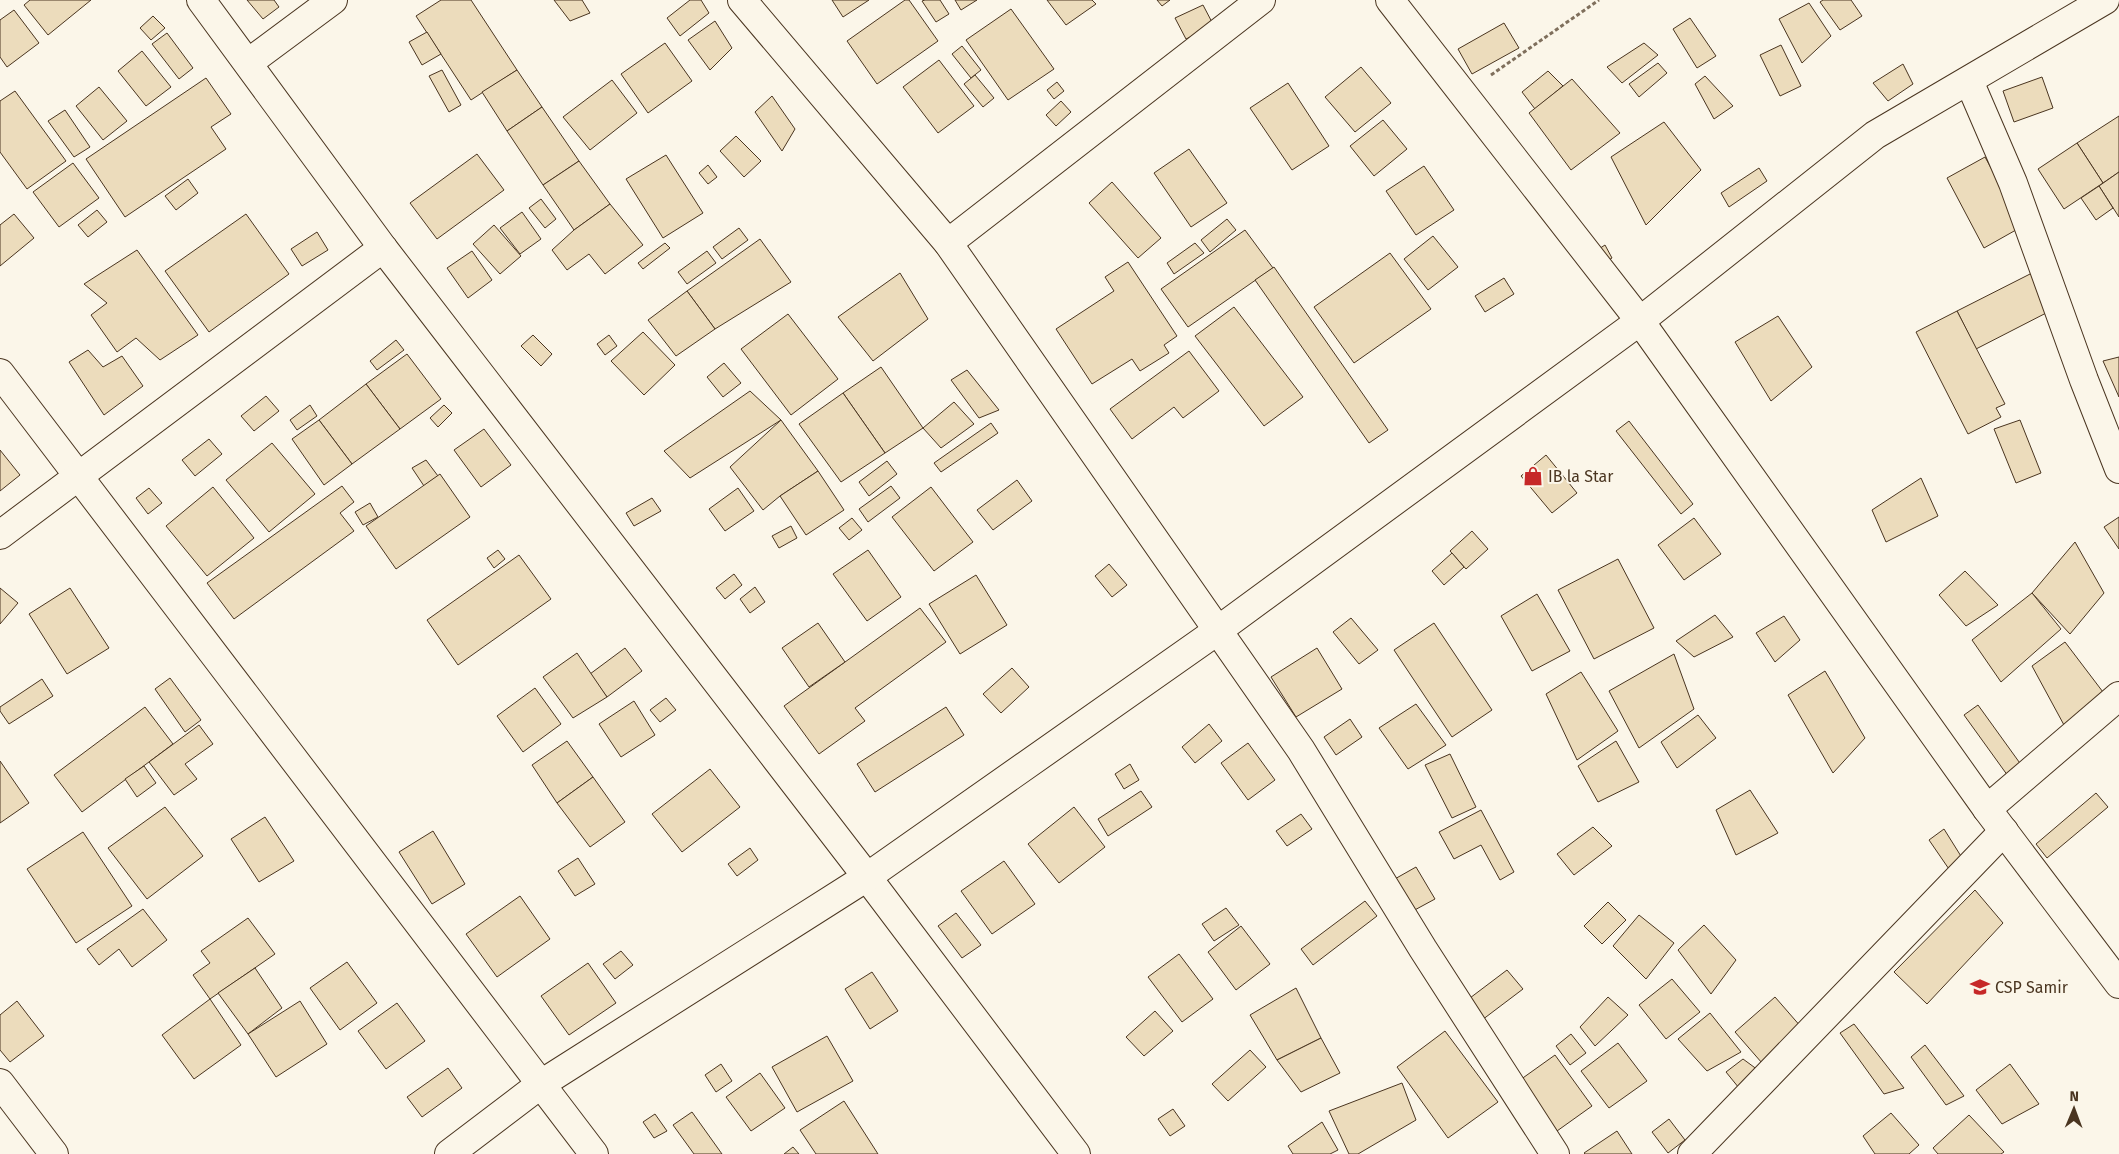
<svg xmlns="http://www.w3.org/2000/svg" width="2119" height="1154" viewBox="0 0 2119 1154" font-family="'Fira Sans',sans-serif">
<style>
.building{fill:#ecdcbc;stroke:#4a3520}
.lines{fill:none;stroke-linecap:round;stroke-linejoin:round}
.minor-casing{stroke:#4a3520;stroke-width:30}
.path{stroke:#7f6f5c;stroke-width:3;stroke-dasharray:4 2.5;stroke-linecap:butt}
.minor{stroke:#fbf6e9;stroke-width:28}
.labels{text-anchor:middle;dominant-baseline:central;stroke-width:4;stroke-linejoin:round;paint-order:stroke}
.poi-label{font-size:16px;fill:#4a3520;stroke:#fbf6e9;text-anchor:start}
</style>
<rect width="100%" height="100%" fill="#fbf6e9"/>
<g class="building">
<polygon points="30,0 91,0 48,35 24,5"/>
<polygon points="247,0 274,0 279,7 263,19"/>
<polygon points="441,0 471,0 517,70 471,100 416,16"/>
<polygon points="554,0 582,0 590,13 570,21"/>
<polygon points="690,0 701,0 709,13 680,36 667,18"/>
<polygon points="832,0 869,0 843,17"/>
<polygon points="905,0 909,0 938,41 877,84 847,41"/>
<polygon points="925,0 940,0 949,14 936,22 922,1"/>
<polygon points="955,0 977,0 961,10"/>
<polygon points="1047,0 1092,0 1096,4 1066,25"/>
<polygon points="1157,0 1170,0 1162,6"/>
<polygon points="1823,0 1851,0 1862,16 1840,30 1820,2"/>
<polygon points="1809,3 1831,36 1802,63 1779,19"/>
<polygon points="1203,5 1214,26 1186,39 1175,18"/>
<polygon points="1011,9 1054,69 1008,100 966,40"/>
<polygon points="14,10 39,43 7,67 0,57 0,20"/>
<polygon points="153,16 165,28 151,40 140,28"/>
<polygon points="1690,18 1716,56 1697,68 1673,29"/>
<polygon points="715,21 732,48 710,70 688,40"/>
<polygon points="1504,23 1519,48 1472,74 1458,49"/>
<polygon points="427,32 441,54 422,65 409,42"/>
<polygon points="167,33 193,68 179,79 152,44"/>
<polygon points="665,43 692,81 648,113 621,74"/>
<polygon points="1644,43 1658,55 1622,83 1607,67"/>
<polygon points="1781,45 1801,86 1780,96 1760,55"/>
<polygon points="962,46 981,70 971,78 952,54"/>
<polygon points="142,51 171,87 146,106 118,71"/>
<polygon points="939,60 974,106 938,133 903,87"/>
<polygon points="1658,63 1667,73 1639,97 1629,84"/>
<polygon points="1903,64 1913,84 1888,101 1873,83"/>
<polygon points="1361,67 1391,103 1355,132 1325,97"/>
<polygon points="442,70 461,105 449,112 429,76"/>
<polygon points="517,70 542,107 507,131 482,92"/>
<polygon points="1548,71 1563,86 1535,109 1522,92"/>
<polygon points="975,75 994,98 983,107 964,84"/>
<polygon points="1705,76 1733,106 1714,119 1695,84"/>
<polygon points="2042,77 2053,108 2014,122 2003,91"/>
<polygon points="206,78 231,114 211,127 226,149 125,217 86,159"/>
<polygon points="1572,79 1620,133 1571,170 1529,113"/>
<polygon points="612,80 637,113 590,150 563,117"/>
<polygon points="1057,82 1064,91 1054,99 1047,90"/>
<polygon points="1288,83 1329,146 1292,170 1250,108"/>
<polygon points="99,87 127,121 103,140 76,106"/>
<polygon points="15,91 66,161 27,189 0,152 0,101"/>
<polygon points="772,96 795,129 782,151 755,112"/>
<polygon points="1061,101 1071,112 1056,126 1046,115"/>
<polygon points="542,107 579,161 543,185 507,131"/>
<polygon points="65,110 90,147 74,157 48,121"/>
<polygon points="2119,116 2119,172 2103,183 2077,143"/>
<polygon points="1383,120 1407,149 1374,176 1350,146"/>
<polygon points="1664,122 1701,170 1646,225 1611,157"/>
<polygon points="736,136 761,161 744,177 720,151"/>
<polygon points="2077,143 2103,183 2064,209 2038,169"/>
<polygon points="1189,149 1227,203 1191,227 1154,173"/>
<polygon points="477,154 504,190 437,239 410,203"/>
<polygon points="666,155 703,213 663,238 626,179"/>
<polygon points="1985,157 2023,226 1984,248 1947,178"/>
<polygon points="579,161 610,204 574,230 543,185"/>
<polygon points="73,163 99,198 59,227 33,192"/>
<polygon points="708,165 717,177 708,184 699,173"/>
<polygon points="1424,166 1454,210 1416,235 1386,191"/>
<polygon points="1759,168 1767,181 1729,207 1721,193"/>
<polygon points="2119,172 2119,217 2099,186"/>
<polygon points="188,179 198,193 176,210 165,196"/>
<polygon points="1112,182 1161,238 1138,258 1089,203"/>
<polygon points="2099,186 2113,208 2096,220 2081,198"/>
<polygon points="541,199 556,219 545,228 529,208"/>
<polygon points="610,204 643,245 605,274 589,254 567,270 552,250 574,230"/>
<polygon points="97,210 107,222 88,237 78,225"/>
<polygon points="522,212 541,239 520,254 500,228"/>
<polygon points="14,214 34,238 0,266 0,225"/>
<polygon points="246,214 289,274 209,332 165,271"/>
<polygon points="1227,219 1236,230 1210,252 1201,240"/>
<polygon points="494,225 521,256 500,274 473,244"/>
<polygon points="739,228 748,240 722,259 713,247"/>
<polygon points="1245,230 1273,268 1188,327 1161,289"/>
<polygon points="317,232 328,250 302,266 291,249"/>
<polygon points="1433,236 1458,267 1428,290 1404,259"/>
<polygon points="760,239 791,282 715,329 687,291"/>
<polygon points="665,243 670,248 643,269 638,263"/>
<polygon points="1195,243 1204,253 1174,274 1167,263"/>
<polygon points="1605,245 1612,258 1599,266 1591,254"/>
<polygon points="137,250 198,335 160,360 136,338 117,352 91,315 107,303 84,284"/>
<polygon points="472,251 492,280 468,298 447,268"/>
<polygon points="707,251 716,263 687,284 678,272"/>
<polygon points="1390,253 1431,309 1354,363 1314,307"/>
<polygon points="1128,262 1177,336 1164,345 1169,353 1140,371 1132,359 1092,384 1056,329 1114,291 1105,277"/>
<polygon points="1274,267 1388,430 1369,443 1255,280"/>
<polygon points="900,273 928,319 873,361 838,317"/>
<polygon points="2032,273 2052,310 1976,349 1957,311"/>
<polygon points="1504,278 1514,294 1485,312 1475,296"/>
<polygon points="687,291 715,329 676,356 648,320"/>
<polygon points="1234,307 1303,397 1264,426 1195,336"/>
<polygon points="1957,311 2005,404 1996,408 2001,417 1968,434 1916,332"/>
<polygon points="788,314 838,379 791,415 741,349"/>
<polygon points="1778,316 1812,367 1771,401 1735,342"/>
<polygon points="643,332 675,365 644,395 611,361"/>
<polygon points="533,335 552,354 541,366 521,346"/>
<polygon points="609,335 617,346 605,355 597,344"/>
<polygon points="396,340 404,350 377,370 370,361"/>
<polygon points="88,350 103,367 122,356 143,386 104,415 69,362"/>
<polygon points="1189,351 1219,391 1183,418 1174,407 1132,439 1110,409"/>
<polygon points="407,354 441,399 400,429 366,384"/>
<polygon points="2119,357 2119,397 2103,361"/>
<polygon points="724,363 741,383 723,397 707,377"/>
<polygon points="881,367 923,428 885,453 843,393"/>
<polygon points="967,370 999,410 979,418 951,380"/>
<polygon points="366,384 400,429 352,464 319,420"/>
<polygon points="750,391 781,420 690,478 664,451"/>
<polygon points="843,393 885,453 841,482 799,424"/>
<polygon points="266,396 279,411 254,431 241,416"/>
<polygon points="954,402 974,424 941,448 923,428"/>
<polygon points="310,405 317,416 297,430 290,420"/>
<polygon points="444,405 452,413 438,427 430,418"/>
<polygon points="319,420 352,464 324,485 292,439"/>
<polygon points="781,420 818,471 780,496 763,510 730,467"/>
<polygon points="2020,420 2041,473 2016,483 1994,429"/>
<polygon points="1629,421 1693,504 1681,514 1616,431"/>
<polygon points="991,423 998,433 941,472 934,463"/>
<polygon points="484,429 511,465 481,487 454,450"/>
<polygon points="209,439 222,454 195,476 182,460"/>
<polygon points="272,443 315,494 269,532 226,480"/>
<polygon points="0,450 20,475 0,491"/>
<polygon points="1546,455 1577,493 1552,513 1521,476"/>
<polygon points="426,460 438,476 424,486 412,468"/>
<polygon points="887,461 897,474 869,496 859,482"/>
<polygon points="818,471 844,510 806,535 780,496"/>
<polygon points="440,474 470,517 396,569 366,526"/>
<polygon points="1921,478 1938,516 1886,542 1872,510"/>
<polygon points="1017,480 1032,501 993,530 977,510"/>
<polygon points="342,486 354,502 340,513 354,531 234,619 207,583"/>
<polygon points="891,486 900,498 868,522 859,509"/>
<polygon points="213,487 254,538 207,576 166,526"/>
<polygon points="931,487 973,542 934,571 892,517"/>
<polygon points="149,488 162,503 148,514 136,498"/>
<polygon points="738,488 754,511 725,531 709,509"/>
<polygon points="652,498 661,511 634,526 626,513"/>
<polygon points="370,503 378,517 363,525 355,512"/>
<polygon points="2119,517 2119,549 2104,527"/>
<polygon points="852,518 862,530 849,540 839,528"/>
<polygon points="1694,518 1721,554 1684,580 1658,545"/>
<polygon points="791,526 797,538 779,548 772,536"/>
<polygon points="1472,531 1488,549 1466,569 1450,551"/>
<polygon points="2075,542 2104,593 2070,634 2032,593"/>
<polygon points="498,550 505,559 494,568 487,558"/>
<polygon points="868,550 901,597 867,621 833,574"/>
<polygon points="1452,553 1464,567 1444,585 1432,571"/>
<polygon points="519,555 551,599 458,665 427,620"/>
<polygon points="1618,559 1654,628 1594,659 1558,590"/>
<polygon points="1109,564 1127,585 1112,597 1095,576"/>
<polygon points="1965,571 1998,605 1966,626 1939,595"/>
<polygon points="734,574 742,585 725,599 716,588"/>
<polygon points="976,575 1007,625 960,654 929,604"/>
<polygon points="755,587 765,602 750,613 740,599"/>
<polygon points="0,588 18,603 0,624"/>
<polygon points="70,588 109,648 67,674 29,614"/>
<polygon points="2032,593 2061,629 2001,682 1972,640"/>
<polygon points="1537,594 1570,651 1532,671 1501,616"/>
<polygon points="920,608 946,642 855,708 865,721 819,754 784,706"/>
<polygon points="1715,615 1733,637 1694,657 1676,641"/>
<polygon points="1784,616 1800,640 1775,662 1756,633"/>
<polygon points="1351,618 1378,650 1359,664 1333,632"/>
<polygon points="818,623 845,662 809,687 782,648"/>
<polygon points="1434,623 1492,710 1452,737 1394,650"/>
<polygon points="2065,642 2106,696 2064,725 2032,666"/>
<polygon points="625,648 642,671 607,697 590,674"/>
<polygon points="1317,648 1342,689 1296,717 1271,677"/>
<polygon points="577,653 607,697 573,718 543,677"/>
<polygon points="1674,654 1694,709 1639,748 1609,691"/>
<polygon points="1012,668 1029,687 1001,713 983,694"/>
<polygon points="1825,671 1865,738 1833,773 1788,695"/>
<polygon points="1581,672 1618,731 1577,760 1546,694"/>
<polygon points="170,678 201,720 185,732 155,689"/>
<polygon points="42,679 53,696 9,724 0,711 0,707"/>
<polygon points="535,688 561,724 523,752 497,716"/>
<polygon points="666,698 676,710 660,722 650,710"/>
<polygon points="634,701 655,735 621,757 599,724"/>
<polygon points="1416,704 1446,745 1408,769 1379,728"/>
<polygon points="1978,705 2022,766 2008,776 1964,715"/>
<polygon points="145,707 173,744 82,812 54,775"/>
<polygon points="946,707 964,735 875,792 857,764"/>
<polygon points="1698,715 1716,738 1677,768 1661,742"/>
<polygon points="1350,719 1362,737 1336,755 1324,737"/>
<polygon points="1209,724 1222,741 1195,763 1182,747"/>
<polygon points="199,725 213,744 185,764 197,779 174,795 149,762"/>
<polygon points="567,741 593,777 557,803 532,765"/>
<polygon points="1616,741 1639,782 1598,802 1578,766"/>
<polygon points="1248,743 1275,780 1248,800 1221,763"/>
<polygon points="1450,754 1476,807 1452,818 1425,765"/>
<polygon points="0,761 29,803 0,823"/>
<polygon points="1130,764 1139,780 1124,789 1115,774"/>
<polygon points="144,766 156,783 137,797 125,779"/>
<polygon points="710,769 740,807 682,852 652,814"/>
<polygon points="593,777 625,822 590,847 557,803"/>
<polygon points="1750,790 1778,833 1736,855 1716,810"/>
<polygon points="1141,791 1152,807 1108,836 1098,819"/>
<polygon points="2096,793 2108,807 2047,858 2036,844"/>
<polygon points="165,807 203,856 147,899 108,848"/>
<polygon points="1074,807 1105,847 1059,883 1028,844"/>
<polygon points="1481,810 1514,872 1500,880 1481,845 1454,859 1439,832"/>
<polygon points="1301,814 1312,829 1287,846 1276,831"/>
<polygon points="265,817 294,861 259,882 231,839"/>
<polygon points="1593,827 1612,846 1574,875 1557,854"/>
<polygon points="1944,829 1964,861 1951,872 1929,840"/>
<polygon points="433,831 465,884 432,904 399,852"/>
<polygon points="83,832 132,906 76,943 27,869"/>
<polygon points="750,848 758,860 737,876 728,864"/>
<polygon points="578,858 595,884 575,896 558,871"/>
<polygon points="1004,861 1035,904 992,934 961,891"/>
<polygon points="1416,867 1435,899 1411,912 1393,880"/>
<polygon points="1975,890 2003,923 1927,1004 1894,972"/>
<polygon points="520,896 550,939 497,977 466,934"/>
<polygon points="1365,901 1377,916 1313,965 1301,949"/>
<polygon points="1608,902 1626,920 1602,944 1584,926"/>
<polygon points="1226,908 1239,925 1214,941 1202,924"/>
<polygon points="143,909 167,940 132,967 119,949 99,965 87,949"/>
<polygon points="956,913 981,945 962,958 938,926"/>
<polygon points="1639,915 1674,943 1646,979 1613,946"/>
<polygon points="248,918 275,954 210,999 193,975 210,963 201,951"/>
<polygon points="1704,925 1736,960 1711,994 1678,950"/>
<polygon points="1241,926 1270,964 1236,990 1208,952"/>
<polygon points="621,951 633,965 615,979 603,964"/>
<polygon points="1179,954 1213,999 1182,1022 1148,977"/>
<polygon points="347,962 377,1003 340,1030 310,988"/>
<polygon points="588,963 616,1003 569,1035 541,996"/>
<polygon points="255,968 282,1008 248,1034 218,993"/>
<polygon points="1507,970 1523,989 1482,1020 1466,1001"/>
<polygon points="872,972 898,1011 870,1029 845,989"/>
<polygon points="1672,979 1700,1012 1666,1039 1639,1005"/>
<polygon points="1296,988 1321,1038 1277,1060 1250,1015"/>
<polygon points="1608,997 1628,1015 1595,1046 1580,1027"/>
<polygon points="1775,997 1802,1028 1762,1063 1735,1032"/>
<polygon points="210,999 241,1045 194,1079 162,1035"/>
<polygon points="17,1001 44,1036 10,1062 0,1050 0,1015"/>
<polygon points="300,1001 327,1044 276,1077 248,1034"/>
<polygon points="397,1003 425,1041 386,1069 358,1031"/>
<polygon points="1155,1011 1173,1031 1144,1056 1126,1037"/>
<polygon points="1710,1013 1741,1052 1707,1071 1678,1039"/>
<polygon points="1854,1024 1904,1088 1884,1094 1840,1033"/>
<polygon points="1445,1031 1498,1102 1448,1138 1397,1067"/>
<polygon points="1571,1034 1586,1053 1570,1065 1556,1046"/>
<polygon points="827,1036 853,1081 797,1112 772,1067"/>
<polygon points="1321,1038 1340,1073 1301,1092 1277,1060"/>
<polygon points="1618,1043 1647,1081 1609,1108 1581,1071"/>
<polygon points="1925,1045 1964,1096 1946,1105 1911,1057"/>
<polygon points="1250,1050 1266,1067 1228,1101 1212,1084"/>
<polygon points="1555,1055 1592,1106 1557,1131 1520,1080"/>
<polygon points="1743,1059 1758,1070 1739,1088 1726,1072"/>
<polygon points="721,1064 732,1081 716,1092 705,1075"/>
<polygon points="2010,1064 2039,1104 2002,1124 1976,1090"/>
<polygon points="448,1068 462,1088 422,1117 407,1097"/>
<polygon points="760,1073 785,1108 751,1131 726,1097"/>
<polygon points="1402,1083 1416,1120 1358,1154 1349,1154 1329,1111"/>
<polygon points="844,1101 878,1154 816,1154 800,1130"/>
<polygon points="1173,1109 1185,1126 1170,1136 1158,1119"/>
<polygon points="692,1112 722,1154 694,1154 673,1125"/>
<polygon points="1891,1113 1919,1145 1909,1154 1875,1154 1863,1136"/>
<polygon points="655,1114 667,1131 654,1138 643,1122"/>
<polygon points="1969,1115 2004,1152 2001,1154 1938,1154 1933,1148"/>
<polygon points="1669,1119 1685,1140 1668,1153 1652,1132"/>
<polygon points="1322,1122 1338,1150 1330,1154 1293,1154 1288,1146"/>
<polygon points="1617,1131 1632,1154 1585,1154 1584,1153"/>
<polygon points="793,1147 799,1154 784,1154"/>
</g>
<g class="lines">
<defs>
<g id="minor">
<polyline points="201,0 383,248 867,877 1076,1154"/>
<polyline points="742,0 948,243 1301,750 1423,949 1555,1154"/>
<polyline points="1390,0 1640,321 1987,809 2119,984"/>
<polyline points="248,63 333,0"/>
<polyline points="1969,81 2013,183 2084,380 2119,469"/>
<polyline points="948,243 1261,0"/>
<polyline points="0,373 594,1154"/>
<polyline points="0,535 383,248"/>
<polyline points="1987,809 2119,696"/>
<polyline points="0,1083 54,1154"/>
<polyline points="449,1154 541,1084 867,877 1217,631 1640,321 1875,135 2105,0"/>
<polyline points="1692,1154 2004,831"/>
</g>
</defs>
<use href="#minor" class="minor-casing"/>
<polyline class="path" points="1491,75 1599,0"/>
<use href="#minor" class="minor"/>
</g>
<defs>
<symbol id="shop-bare" viewBox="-9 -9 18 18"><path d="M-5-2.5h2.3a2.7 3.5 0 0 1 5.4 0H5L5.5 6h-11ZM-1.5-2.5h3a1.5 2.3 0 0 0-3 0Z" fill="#c62828" stroke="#fbf6e9" stroke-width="2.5" paint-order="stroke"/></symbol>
<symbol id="school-bare" viewBox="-9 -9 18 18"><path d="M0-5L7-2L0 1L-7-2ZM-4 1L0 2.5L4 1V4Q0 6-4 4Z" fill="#c62828" stroke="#fbf6e9" stroke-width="2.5" paint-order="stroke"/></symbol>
</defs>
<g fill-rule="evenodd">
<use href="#shop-bare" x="1519" y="462" width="28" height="28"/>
<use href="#school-bare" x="1966" y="973" width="28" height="28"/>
</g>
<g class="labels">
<g class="poi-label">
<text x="1548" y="476">IB la Star</text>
<text x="1995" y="987">CSP Samir</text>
</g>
</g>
<g transform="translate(2074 1109) rotate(1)" stroke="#fbf6e9" stroke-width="4" paint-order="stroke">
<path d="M0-4L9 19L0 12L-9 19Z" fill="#4a3520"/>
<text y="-8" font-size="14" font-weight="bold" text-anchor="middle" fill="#4a3520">N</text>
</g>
</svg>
